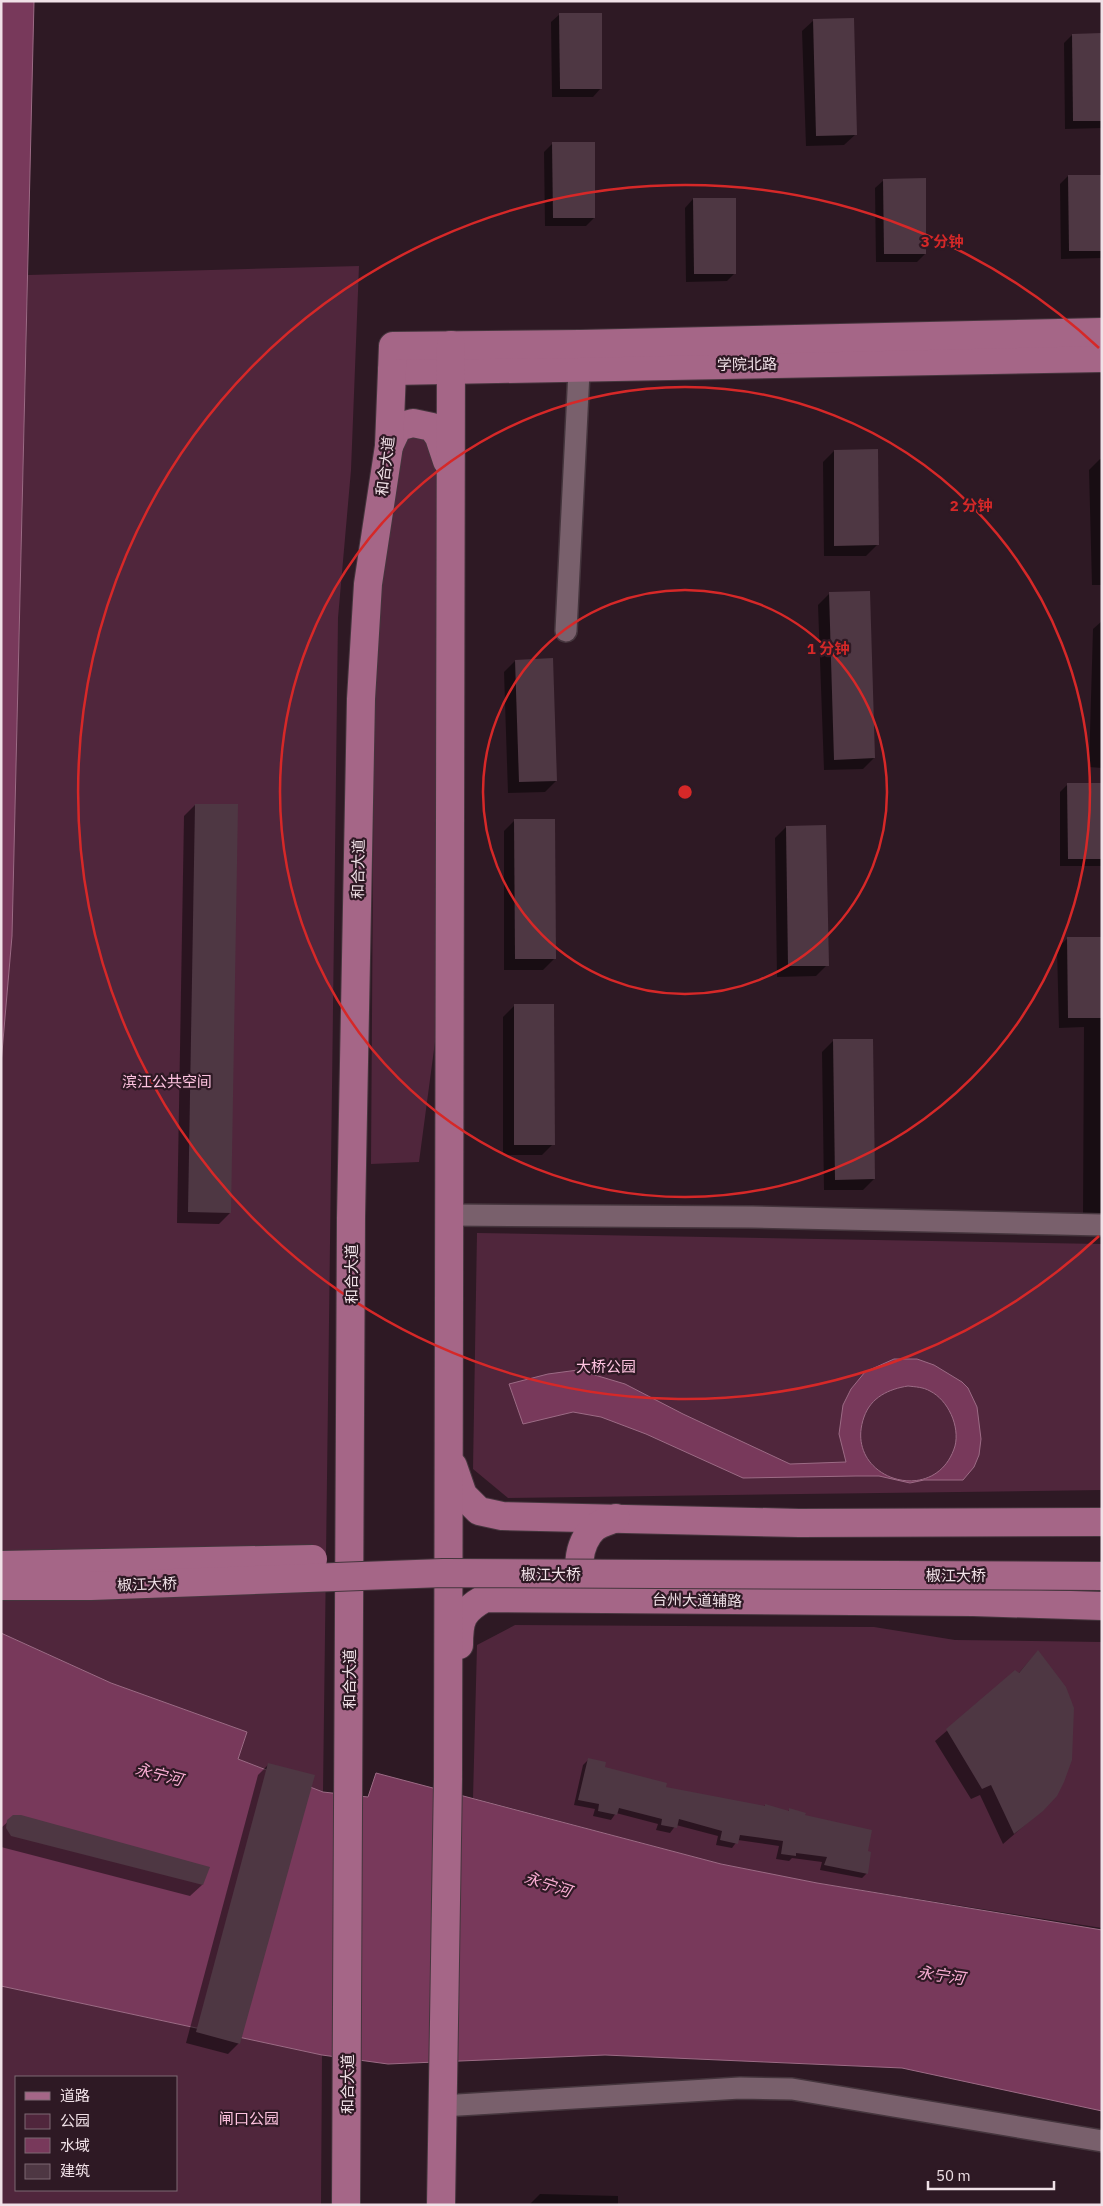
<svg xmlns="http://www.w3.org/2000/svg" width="1103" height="2206" viewBox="0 0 1103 2206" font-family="'IBM Plex Sans','Noto Sans SC',sans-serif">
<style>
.green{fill:#50263c;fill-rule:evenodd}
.water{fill:#78395b;stroke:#9c6b85;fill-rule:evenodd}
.shadow{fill:#0007}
.building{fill:#4e3743}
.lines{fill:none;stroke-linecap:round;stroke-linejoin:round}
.minor-casing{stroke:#45353d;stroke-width:24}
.major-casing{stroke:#45353d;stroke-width:30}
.minor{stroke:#79606c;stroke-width:21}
.major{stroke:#a56687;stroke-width:28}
.major-bridge-casing{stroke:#45353d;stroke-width:30;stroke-linecap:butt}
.major-bridge{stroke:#a56687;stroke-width:28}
.ring{fill:none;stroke:#d62828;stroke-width:2.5}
.labels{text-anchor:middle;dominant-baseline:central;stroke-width:4.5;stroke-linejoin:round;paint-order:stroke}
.street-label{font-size:15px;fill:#f0e1e7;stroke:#2e1924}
.park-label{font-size:15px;fill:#fdc2df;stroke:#2e1924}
.water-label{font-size:16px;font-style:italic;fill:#f9add3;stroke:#2e1924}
.centre{fill:#d62828;stroke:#2e1924;stroke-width:2.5}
.ring-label{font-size:15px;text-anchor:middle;font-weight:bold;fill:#d62828;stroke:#2e1924;stroke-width:4.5;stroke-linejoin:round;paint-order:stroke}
</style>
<rect width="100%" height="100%" fill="#2e1924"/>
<g class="green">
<polygon points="359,266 351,470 338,618 323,1792 238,1759 247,1732 111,1683 1,1633 1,1064 12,936 28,275"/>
<polygon points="415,433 439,448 439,1012 419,1162 371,1164 374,716 376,628 392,520 400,444"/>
<polygon points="477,1233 1102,1244 1102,1490 508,1498 473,1469"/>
<polygon points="515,1625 874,1627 955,1640 1102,1642 1102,1928 817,1883 721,1864 473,1798 477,1645"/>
<path d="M 1,1986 L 322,2055 L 321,2205 L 1,2205 ZM 16,2077 L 176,2077 L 176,2190 L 16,2190 Z"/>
</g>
<g class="water">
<polygon points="1,1 34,1 12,936 1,1064"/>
<path d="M 894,1359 L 917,1359 L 934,1365 L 962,1382 L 968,1388 L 977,1407 L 981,1439 L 979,1455 L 974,1467 L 963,1480 L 924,1480 L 910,1483 L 879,1476 L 856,1476 L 743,1478 L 646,1434 L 601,1417 L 573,1412 L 523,1424 L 509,1384 L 548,1374 L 578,1370 L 625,1384 L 683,1414 L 790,1464 L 846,1462 L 839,1434 L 843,1405 L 851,1389 L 865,1372 ZM 908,1386 C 916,1387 923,1387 930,1391 C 948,1400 960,1426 955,1446 C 936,1509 842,1479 864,1417 C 871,1397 889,1389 908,1386 Z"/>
<polygon points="1,1633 111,1683 247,1732 238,1759 323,1792 368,1797 376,1773 721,1864 817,1883 1102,1930 1102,2111 902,2068 605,2055 388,2064 322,2055 1,1986"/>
</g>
<g class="shadow">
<polygon points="560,14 601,88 593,97 552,97 551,22"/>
<polygon points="814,20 856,134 844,145 806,146 802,31"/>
<polygon points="1072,35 1102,35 1102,128 1065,129 1064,43"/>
<polygon points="553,143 594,218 586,226 545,226 544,152"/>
<polygon points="1068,176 1102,176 1102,258 1061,259 1060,184"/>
<polygon points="884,180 925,254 917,262 876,262 875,188"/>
<polygon points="693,199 735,273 727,281 686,282 685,208"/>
<polygon points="834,451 877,545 866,556 824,556 823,462"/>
<polygon points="1100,459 1102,459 1102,585 1092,585 1089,470"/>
<polygon points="830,593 874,758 863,769 824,770 818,605"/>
<polygon points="1102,621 1102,768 1089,767 1093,629"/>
<polygon points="515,661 556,781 545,792 508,793 504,672"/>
<polygon points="1068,784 1102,784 1101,866 1060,866 1060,792"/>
<polygon points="195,805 230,1213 219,1224 177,1223 184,816"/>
<polygon points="515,820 554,959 543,970 504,970 504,831"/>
<polygon points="786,827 827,965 816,976 777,977 775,838"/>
<polygon points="1068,938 1102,938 1102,1214 1083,1214 1084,1027 1059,1028 1057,948"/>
<polygon points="514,1006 553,1144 542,1155 503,1155 503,1017"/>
<polygon points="833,1041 874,1179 863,1190 824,1190 822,1052"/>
<polygon points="1038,1651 1042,1810 1003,1844 980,1795 971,1799 935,1741 1015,1672 1018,1674"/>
<polygon points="588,1760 603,1768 664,1788 764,1807 765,1805 788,1812 789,1810 866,1852 867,1873 862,1878 820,1870 822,1862 792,1858 789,1861 776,1859 779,1846 738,1840 732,1848 716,1845 718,1836 676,1825 670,1833 656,1830 658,1824 616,1813 611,1820 593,1816 595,1809 574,1805 583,1765"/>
<polygon points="269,1764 239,2043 228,2054 186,2043 258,1775"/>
<polygon points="13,1817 208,1868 202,1885 190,1896 1,1847 1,1828"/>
<polygon points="540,2194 618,2196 618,2205 529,2205"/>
</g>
<g class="building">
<polygon points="559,13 602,13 602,89 560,89"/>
<polygon points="854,18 857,135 816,136 813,19"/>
<polygon points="1102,33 1102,121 1073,121 1072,34"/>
<polygon points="552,142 595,142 595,218 553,218"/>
<polygon points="1068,175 1102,175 1102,251 1069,251"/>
<polygon points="926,178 926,254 884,254 883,179"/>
<polygon points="693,198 736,198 736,274 694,274"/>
<polygon points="878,449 879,545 834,546 834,450"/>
<polygon points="870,591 875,758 834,760 829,592"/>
<polygon points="553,658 557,781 519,782 515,660"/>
<polygon points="1067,783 1102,783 1102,859 1068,859"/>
<polygon points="195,804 238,804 231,1213 188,1212"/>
<polygon points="514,819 555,819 556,959 515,959"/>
<polygon points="826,825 829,966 788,966 786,826"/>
<polygon points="1067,937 1102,937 1102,1018 1068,1018"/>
<polygon points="514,1004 554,1004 555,1145 514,1145"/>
<polygon points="833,1039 873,1039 875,1179 835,1180"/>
<polygon points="1038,1650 1066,1687 1074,1708 1072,1760 1064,1782 1057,1796 1043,1811 1014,1834 991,1785 982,1789 946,1729 1015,1670 1019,1673"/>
<polygon points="588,1758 606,1762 605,1767 667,1783 666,1787 765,1806 765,1804 789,1811 789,1808 806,1813 805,1815 872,1830 868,1851 871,1852 868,1874 824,1865 827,1857 796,1853 796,1856 781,1854 783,1841 740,1835 738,1844 720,1840 722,1831 679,1819 677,1828 661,1825 662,1819 619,1808 617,1815 598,1811 599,1804 578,1800"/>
<polygon points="268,1763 315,1775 240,2044 196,2032"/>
<polygon points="13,1815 21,1815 210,1867 203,1885 11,1836 6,1828 7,1820"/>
</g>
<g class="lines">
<defs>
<g id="minor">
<polyline points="566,631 580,352"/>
<polyline points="450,1215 752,1217 1102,1225"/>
<polyline points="442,2106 740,2088 792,2089 1102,2141"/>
</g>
<g id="major">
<polyline points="392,371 1102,358"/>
<polyline points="389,446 398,427 413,423 432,427 439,437 447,461"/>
<polyline points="453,1466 463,1495 479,1511 502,1516 799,1523 1102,1522"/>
<path d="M 592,1592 C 572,1578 578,1542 594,1528 C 600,1523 609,1521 616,1518"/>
<path d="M 459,1645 C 459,1619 462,1611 485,1598 L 973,1602 L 1102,1606"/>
<polyline points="346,2205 351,1218 361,699 368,584 389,446 393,346 580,344 1102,332"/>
<polyline points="441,2205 448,1779 451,345"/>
</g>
</defs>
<use href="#minor" class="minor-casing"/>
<use href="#major" class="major-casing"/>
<use href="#minor" class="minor"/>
<use href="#major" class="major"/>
<defs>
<g id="major-bridge">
<polyline points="1,1565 313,1559"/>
<polyline points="1,1586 91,1586 443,1573 1102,1576"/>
</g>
</defs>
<use href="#major-bridge" class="major-bridge-casing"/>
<use href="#major-bridge" class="major-bridge"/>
</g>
<g class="ring">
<circle cx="685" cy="792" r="202"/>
<circle cx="685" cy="792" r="405"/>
<path d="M1099 1236A607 607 0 1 1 1099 348"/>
</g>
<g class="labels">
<g class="street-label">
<text transform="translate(747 364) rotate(-1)">学院北路</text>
<text transform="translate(385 466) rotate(-83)">和合大道</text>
<text transform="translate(358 869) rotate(-89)">和合大道</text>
<text transform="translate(351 1274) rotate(-90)">和合大道</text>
<text x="551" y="1574">椒江大桥</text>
<text x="956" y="1575">椒江大桥</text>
<text transform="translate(147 1584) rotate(-2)">椒江大桥</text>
<text transform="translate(697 1600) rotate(1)">台州大道辅路</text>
<text transform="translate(349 1679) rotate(-90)">和合大道</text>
<text transform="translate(347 2084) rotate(-90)">和合大道</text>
</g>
<g class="park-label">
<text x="167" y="1081">滨江公共空间</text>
<text x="606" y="1366">大桥公园</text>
<text x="249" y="2118">闸口公园</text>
</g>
<g class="water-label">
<text transform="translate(159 1774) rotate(14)">永宁河</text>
<text transform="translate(548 1884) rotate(18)">永宁河</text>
<text transform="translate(941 1975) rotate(8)">永宁河</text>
</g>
</g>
<circle cx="685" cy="792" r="8" class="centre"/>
<g class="ring-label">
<text x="942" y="247">3 分钟</text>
<text x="971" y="511">2 分钟</text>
<text x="828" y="654">1 分钟</text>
</g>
<rect width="1103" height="2206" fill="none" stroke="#f0e1e7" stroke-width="5"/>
<rect x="15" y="2076" width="162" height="115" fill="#2e1924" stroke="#7c6972"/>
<rect x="25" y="2092" width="25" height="8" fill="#a56687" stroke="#7c6972"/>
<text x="60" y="2101" font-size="15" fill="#f0e1e7">道路</text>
<rect x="25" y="2114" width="25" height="15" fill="#50263c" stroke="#7c6972"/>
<text x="60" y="2126" font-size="15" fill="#f0e1e7">公园</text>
<rect x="25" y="2138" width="25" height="15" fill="#78395b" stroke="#7c6972"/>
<text x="60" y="2151" font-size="15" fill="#f0e1e7">水域</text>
<rect x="25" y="2164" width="25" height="15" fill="#4e3743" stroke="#7c6972"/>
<text x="60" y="2176" font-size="15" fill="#f0e1e7">建筑</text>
<path d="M928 2181v8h126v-8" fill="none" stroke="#f0e1e7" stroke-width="2.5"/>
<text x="936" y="2181" font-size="15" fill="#f0e1e7" stroke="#2e1924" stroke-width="4" paint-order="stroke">50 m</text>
</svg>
